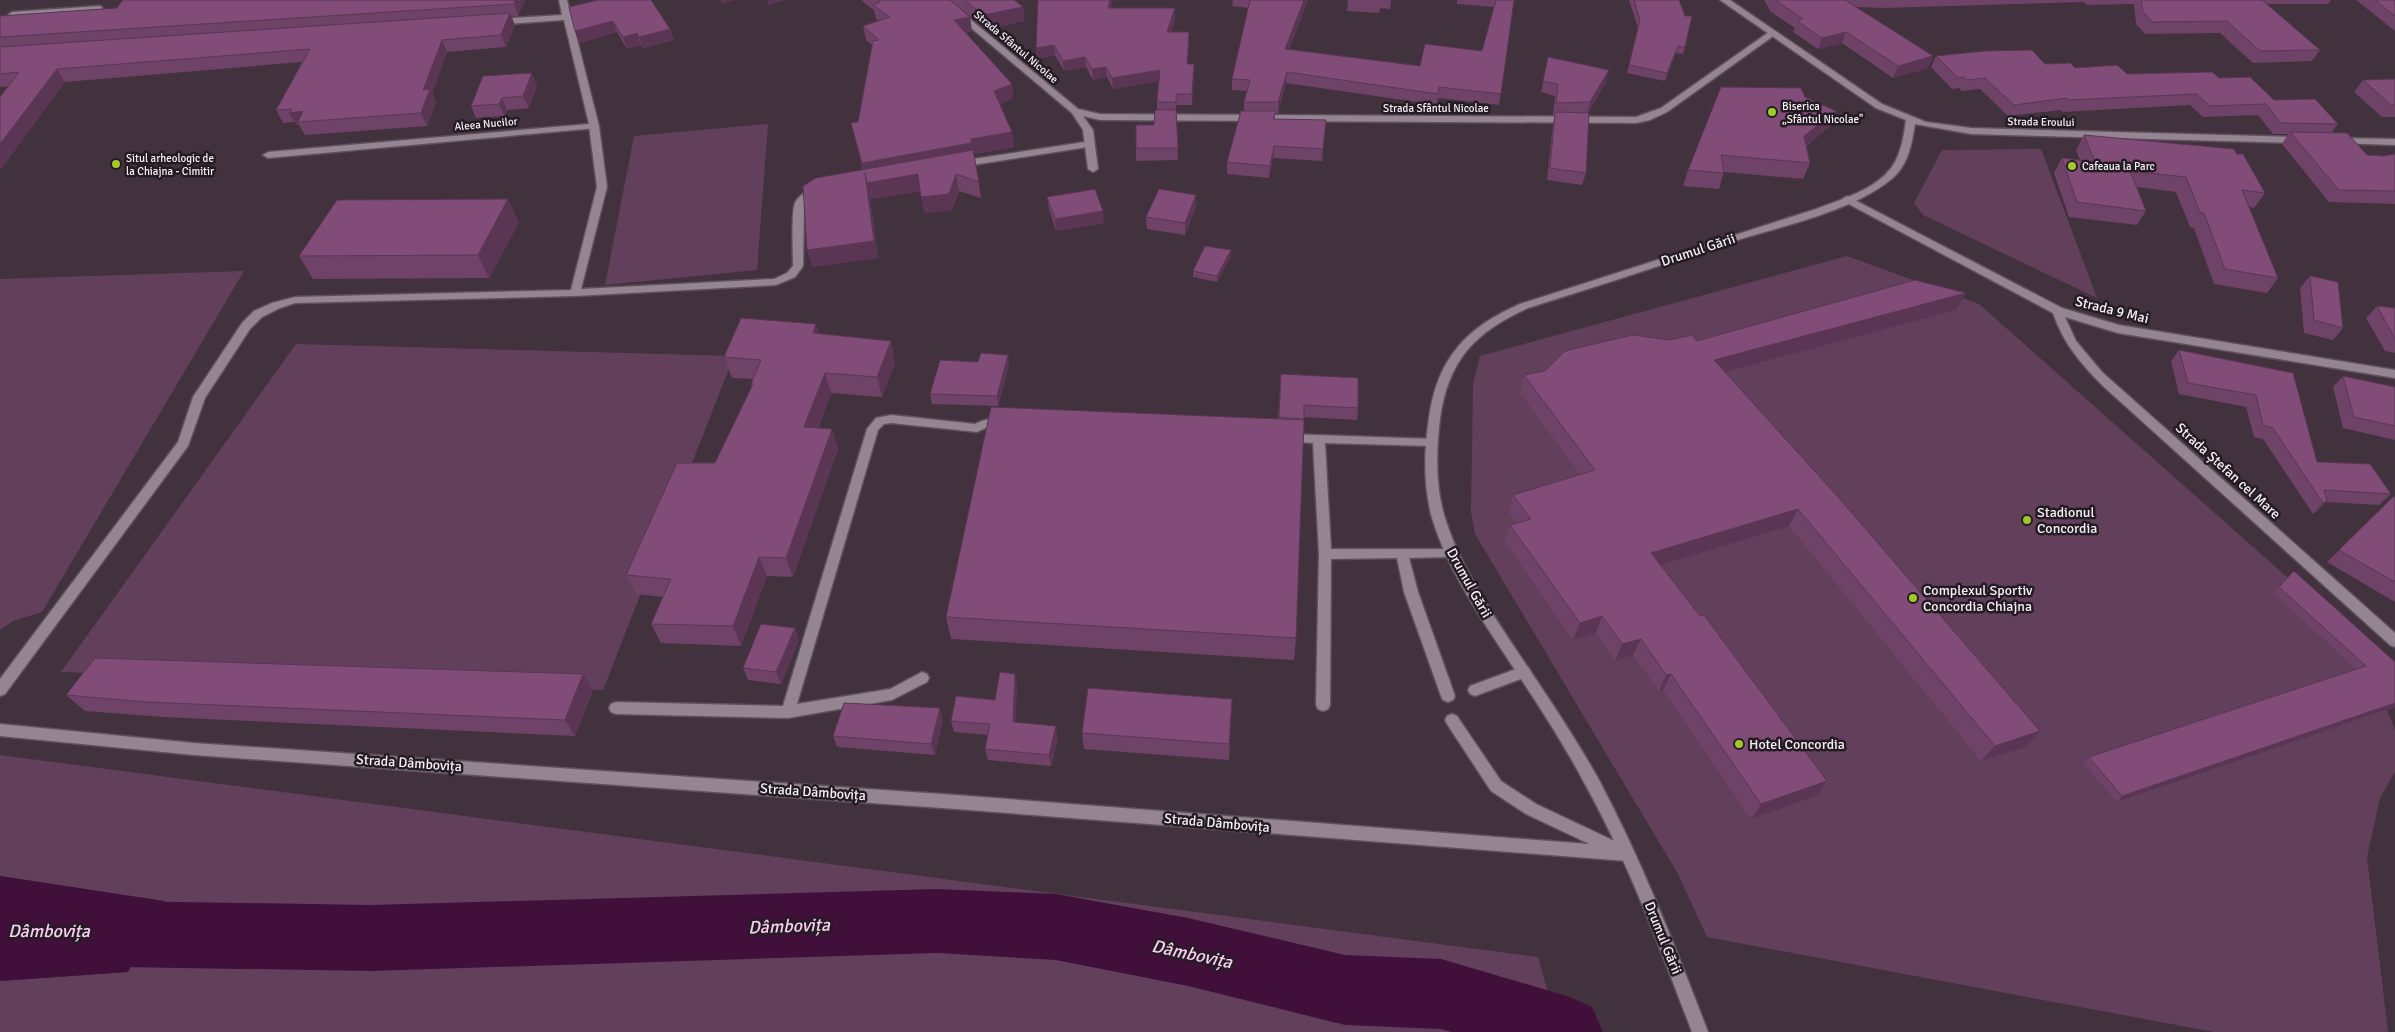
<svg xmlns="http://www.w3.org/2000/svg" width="2395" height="1032" viewBox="0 0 2395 1032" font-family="Signika,sans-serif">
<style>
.green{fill:#62405c}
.water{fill:#40103a}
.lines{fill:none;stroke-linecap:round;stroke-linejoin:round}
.river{fill:#40103a;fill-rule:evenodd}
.service-casing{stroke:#5d515b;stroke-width:3}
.minor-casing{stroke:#5d515b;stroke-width:3}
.tertiary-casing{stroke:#5d515b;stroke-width:3}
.secondary-casing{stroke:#5d515b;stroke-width:3}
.service{fill:#958491;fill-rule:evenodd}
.minor{fill:#958491;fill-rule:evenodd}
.tertiary{fill:#958491;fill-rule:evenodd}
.secondary{fill:#958491;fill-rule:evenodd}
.wall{fill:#6f4267}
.shaded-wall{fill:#5a3654}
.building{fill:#814d78;stroke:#5a3654}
.poi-dot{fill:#a2c928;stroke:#231c22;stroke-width:2}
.labels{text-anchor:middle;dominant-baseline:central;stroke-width:5;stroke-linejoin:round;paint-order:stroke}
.far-street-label{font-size:11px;fill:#f8eff6;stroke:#231c22}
.far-poi-label{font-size:11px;fill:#f8eff6;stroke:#231c22;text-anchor:start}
.street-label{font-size:14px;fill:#f8eff6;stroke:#231c22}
.poi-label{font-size:14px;fill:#f8eff6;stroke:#231c22;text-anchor:start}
.near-water-label{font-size:18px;font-style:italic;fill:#fbcbf1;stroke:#231c22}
</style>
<rect width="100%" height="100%" fill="#41323e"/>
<g class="green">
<polygon points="768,124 757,270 605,285 634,136"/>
<polygon points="2041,149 2097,298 1923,215 1914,203 1942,150"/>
<polygon points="1847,256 1979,304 2384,663 2395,707 2387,710 2395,730 2395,772 2380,798 2367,857 2388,1032 2214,1032 1707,937 1678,874 1475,534 1471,512 1473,384 1480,356"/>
<polygon points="244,271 42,612 13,621 0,630 0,279"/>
<polygon points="296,344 734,356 603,690 61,672"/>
<polygon points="0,755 1538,957 1559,1032 0,1032 0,981 127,972 163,901 0,876"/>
</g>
<polygon class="water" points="0,876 164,901 128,972 0,981"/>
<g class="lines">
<polygon class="river" points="937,889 1056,894 1188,918 1345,955 1441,959 1567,996 1592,1007 1603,1032 1451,1032 1441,1029 1345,1025 1188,986 1056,960 937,953 371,971 0,965 0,899 371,905"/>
<defs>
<g id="service">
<path d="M 594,123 L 599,126 L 607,187 L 581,289 L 774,279 L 787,273 L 793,266 C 793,253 791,212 795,203 C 798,195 812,187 820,189 L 820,193 L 808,199 L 804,204 L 803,266 L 795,277 L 776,285 L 575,296 L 295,303 L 280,308 L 262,317 L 250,329 L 205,398 L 188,446 L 5,694 L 0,696 L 0,679 L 178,442 L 193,397 L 242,323 L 254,311 L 272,303 L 295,297 L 571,290 L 597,187 L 589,126 Z"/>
<polygon points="1091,141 1094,142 1094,146 960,167 955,164 960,161"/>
<path d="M 891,415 L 975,424 C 984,419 1002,415 1009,423 L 1003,427 L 988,427 L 977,432 L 891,423 L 884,424 L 878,430 L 797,704 L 890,689 L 922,672 L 927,674 L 929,678 L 927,682 L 892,700 L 788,718 L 616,714 L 611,712 L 609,708 L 611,704 L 616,702 L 783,706 L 867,429 L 876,418 Z"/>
<polygon points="1288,434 1434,439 1436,442 1430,446 1325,443 1331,549 1454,549 1455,552 1454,555 1449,557 1409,558 1418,592 1455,696 1453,700 1448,702 1443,700 1441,696 1404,592 1397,558 1331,559 1330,705 1328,709 1323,711 1318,709 1316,705 1319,554 1313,443 1284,441 1282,438"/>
<polygon points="1524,666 1529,668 1531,672 1529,676 1475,696 1470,694 1468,690 1470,686"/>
<polygon points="1452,714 1457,716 1501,781 1536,804 1627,847 1630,852 1627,857 1622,859 1617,857 1526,814 1491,791 1447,724 1445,720 1447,716"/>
</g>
<g id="minor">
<polygon points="559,0 567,0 599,126 597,128 268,158 263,155 268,152 589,124 564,20 496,25 492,22 496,19 562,15"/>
<polygon points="938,0 947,0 1078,109 1100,114 1636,117 1661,108 1769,32 1776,34 1667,112 1650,120 1636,123 1100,120 1083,116 1093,130 1098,169 1093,172 1088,169 1083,130 1072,113"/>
<polygon points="99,6 102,7 102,11 12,18 8,15 12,12"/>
<path d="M 1847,196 L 2062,308 L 2119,325 L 2395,370 L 2395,378 L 2118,333 L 2065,317 L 2076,341 L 2102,372 L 2395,633 L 2395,647 L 2390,645 L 2103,386 C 2081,364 2063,343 2053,313 L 1843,201 L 1842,199 Z"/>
</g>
<polygon id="tertiary" points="0,724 194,743 956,795 1627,847 1632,849 1635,854 1632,859 1627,861 956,809 194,755 0,736"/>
<g id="secondary">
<path d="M 1720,0 L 1730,0 L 1882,104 L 1926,122 L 1971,128 L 2300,137 L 2305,140 L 2300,143 L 1971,134 L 1915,124 C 1912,142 1909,162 1895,176 C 1859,209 1787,225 1741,239 C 1670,262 1599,286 1528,308 C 1475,332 1448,360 1440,419 C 1436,452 1435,486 1445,518 C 1461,569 1492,613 1521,657 C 1548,697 1575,737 1599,780 C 1642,861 1675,946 1708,1032 L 1692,1032 C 1660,948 1629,864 1586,786 C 1564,744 1538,704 1511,664 C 1481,618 1448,571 1432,518 C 1423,485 1424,451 1429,418 C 1437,358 1467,327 1520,304 L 1816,209 C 1842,199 1881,188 1895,162 C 1902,149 1904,134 1906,120 L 1876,108 Z"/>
<polygon points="2338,138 2395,139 2395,145 2335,143 2335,139"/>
</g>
</defs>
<use href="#service" class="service-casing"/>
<use href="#minor" class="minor-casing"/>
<use href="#tertiary" class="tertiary-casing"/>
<use href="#secondary" class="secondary-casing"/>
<use href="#service" class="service"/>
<use href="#minor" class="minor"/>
<use href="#tertiary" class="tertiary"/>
<use href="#secondary" class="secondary"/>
</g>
<g class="wall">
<polygon points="123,0 525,0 518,16 511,16 515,25 506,47 447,52 432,94 436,102 427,126 305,135 299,125 297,125 295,122 283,123 276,110 302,62 65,82 0,170 0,97 8,86 0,87 0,16 117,8"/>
<polygon points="598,0 670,29 674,40 643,48 641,45 627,49 617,32 580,43 575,31"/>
<polygon points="862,0 950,0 972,31 965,33 1012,84 1013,98 1000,104 1012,132 1014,147 974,154 981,198 959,191 952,210 925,213 921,191 871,199 869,190 878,258 812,267 863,170 851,123 858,122 872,45 866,40 863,26 878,21 876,19 874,10 863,2"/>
<polygon points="950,0 1014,0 1023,7 1024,21 985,29"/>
<polygon points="1233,0 1308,0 1289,49 1420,66 1482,51 1494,7 1457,4 1457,0 1514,0 1499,105 1438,98 1437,105 1286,83 1278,113 1275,113 1275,119 1326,120 1322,161 1273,158 1269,178 1227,174 1227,162 1244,111 1244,102 1247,91 1232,90 1232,79 1248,8 1232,6"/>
<polygon points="1348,0 1391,0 1390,9 1380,8 1379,13 1347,11"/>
<polygon points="1629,0 1679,0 1685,47 1683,54 1676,53 1665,81 1627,73 1638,28"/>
<polygon points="1764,0 2331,0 2328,4 2267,4 2320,50 2312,61 2253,63 2220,33 2145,34 2136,24 2134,4 2087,5 2084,2 1884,8 1856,7 1933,56 1928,68 1893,78 1842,43 1818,49 1793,32 1795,28 1771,12"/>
<polygon points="2356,0 2395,0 2395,31"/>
<polygon points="1111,8 1175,19 1171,32 1189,32 1188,64 1194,64 1192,105 1176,105 1178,160 1136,161 1136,148 1154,125 1157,110 1157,102 1159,81 1113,89 1107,77 1093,80 1086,67 1064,71 1055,55 1037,59 1036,48"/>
<polygon points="1936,56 2045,64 2127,74 2219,78 2338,124 2331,133 2367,155 2384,156 2395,154 2395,204 2329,202 2282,144 2288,134 2273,134 2258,115 2203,117 2190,105 2062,112 2061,110 2008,116 1980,89 1962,91 1959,88 1952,89 1931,67"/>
<polygon points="1548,57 1606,82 1588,113 1586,173 1582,185 1547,180 1553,124 1555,115 1553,115 1555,96 1541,92"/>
<polygon points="2395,79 2395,117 2382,117 2354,92 2363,80"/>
<polygon points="537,85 529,108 507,110 505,116 476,118 471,106"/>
<polygon points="1805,97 1836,111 1829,127 1806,146 1810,163 1803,179 1724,172 1719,189 1683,186 1688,170"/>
<polygon points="2084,135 2265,193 2254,208 2249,207 2278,278 2267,293 2214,284 2194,228 2190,227 2176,192 2137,187 2146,211 2137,225 2069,217 2054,173 2062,158 2080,160 2076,150"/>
<polygon points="1196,195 1196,207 1185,235 1147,229 1146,217"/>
<polygon points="1047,197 1104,223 1056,231 1049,209"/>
<polygon points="519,222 489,278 313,279 299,256"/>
<polygon points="1231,250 1231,256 1217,282 1193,277 1193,271"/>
<polygon points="2310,276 2343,328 2333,340 2304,333 2300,288"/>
<polygon points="1966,293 1956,310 1726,372 2026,747 1981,761 1789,526 1660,565 1816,796 1751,819 1663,690 1659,691 1633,655 1615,661 1596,633 1573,640 1505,542 1510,525 1516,523 1509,512 1513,495 1580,474 1520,393 1524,375 1697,341"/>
<polygon points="2377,306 2395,308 2395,353 2385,351 2366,318"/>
<polygon points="819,334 895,362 882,397 831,393 818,428 832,429 838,449 793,577 767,576 741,646 661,643 651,624 663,597 636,594 626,575 715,463 752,386 751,384 753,379 732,378 724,357"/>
<polygon points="2179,350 2293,373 2317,462 2391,494 2379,505 2326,502 2316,512 2313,514 2263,439 2254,437 2246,407 2179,394 2171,361"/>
<polygon points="1009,365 998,406 932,404 930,394"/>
<polygon points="1281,374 1358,408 1357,420 1304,417 1296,638 1294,660 951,639 946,617 1278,419"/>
<polygon points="2343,376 2395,387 2395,440 2343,428 2333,387"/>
<polygon points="2394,496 2395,498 2395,602 2327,562"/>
<polygon points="2294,571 2395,662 2395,707 2117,802 2083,763 2089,757 2356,669 2273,593"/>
<polygon points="799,640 781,684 748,680 743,668"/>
<polygon points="583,674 593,690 575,736 164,717 85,711 66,695"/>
<polygon points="1017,685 1015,722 1058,738 1051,766 988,760 985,749 988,735 954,732 951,721 995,700"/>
<polygon points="1232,699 1229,760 1084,749 1082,733"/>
<polygon points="943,720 935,755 837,747 833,736"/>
</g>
<g class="shaded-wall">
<polygon points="515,0 525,0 518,16 514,4"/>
<polygon points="721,0 736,0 722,4"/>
<polygon points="767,0 786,0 768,5"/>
<polygon points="1110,0 1113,0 1108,19 1108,8"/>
<polygon points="1304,0 1308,0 1285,60 1285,49"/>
<polygon points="1023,7 1024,21 985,29 983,15"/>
<polygon points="1175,8 1175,19 1167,43 1167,32"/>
<polygon points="510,13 515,25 506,47 501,35"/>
<polygon points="970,17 972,31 956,34 954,20"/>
<polygon points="613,21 617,32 580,43 575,31"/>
<polygon points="670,29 674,40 643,48 639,37"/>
<polygon points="1189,32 1189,43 1187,75 1187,64"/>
<polygon points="1846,32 1842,43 1818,49 1822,38"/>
<polygon points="637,33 641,45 627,49 623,37"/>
<polygon points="442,40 447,52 432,94 436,102 427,126 421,113 423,90"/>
<polygon points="1054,45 1055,55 1037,59 1036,48"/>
<polygon points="1678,46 1676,53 1665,81 1667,73"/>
<polygon points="1933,56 1928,68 1893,78 1898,66"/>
<polygon points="1085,57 1086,67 1064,71 1063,61"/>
<polygon points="1194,64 1194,75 1192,105 1192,94"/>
<polygon points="1106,67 1107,77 1093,80 1092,69"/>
<polygon points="57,69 65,82 0,170 0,144"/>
<polygon points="1160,70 1160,81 1113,89 1112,78"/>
<polygon points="1609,70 1606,82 1587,114 1590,102"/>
<polygon points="1287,72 1286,83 1278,113 1278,102"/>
<polygon points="532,73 537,85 529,108 523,96"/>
<polygon points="1012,84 1013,98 996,105 994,91"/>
<polygon points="502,98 507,110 505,116 499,104"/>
<polygon points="303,111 298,122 299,125 297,125 289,113"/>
<polygon points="1836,111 1829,127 1797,152 1804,136"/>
<polygon points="1012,132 1014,147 973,154 866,177 869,190 878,258 812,267 807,250 866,177 862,163 971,139"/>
<polygon points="1274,146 1273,158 1269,178 1270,166"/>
<polygon points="918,174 921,191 871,199 867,183"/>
<polygon points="956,174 959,191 952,210 925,213 921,197"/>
<polygon points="1196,195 1196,207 1185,235 1185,223"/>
<polygon points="508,199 519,222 489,278 478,255"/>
<polygon points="1103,211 1104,223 1056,231 1055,219"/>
<polygon points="1231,250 1231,256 1217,282 1217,276"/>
<polygon points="1966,293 1956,310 1707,377 1714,360"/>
<polygon points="816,324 822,344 813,333"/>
<polygon points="891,341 895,362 882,397 877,377"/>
<polygon points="1008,355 1009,365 998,406 997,396"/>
<polygon points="825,373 831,393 810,447 804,427"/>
<polygon points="832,429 838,449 793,577 786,558"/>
<polygon points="2327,501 2316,512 2313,514 2323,503"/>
<polygon points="1798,509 1789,526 1644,570 1651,553"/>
<polygon points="759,557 767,576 741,646 733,626"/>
<polygon points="1602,616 1596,633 1573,640 1580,623"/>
<polygon points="795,628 799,640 781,684 776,672"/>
<polygon points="1641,639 1633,655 1615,661 1622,644"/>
<polygon points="583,674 593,690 575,736 565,720"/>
<polygon points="1015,674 1017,685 1015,733 1013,722"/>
<polygon points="1671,674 1663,690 1659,691 1666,675"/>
<polygon points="2395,703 2395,707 2117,802 2122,796"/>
<polygon points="940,708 943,720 935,755 931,744"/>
<polygon points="1056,726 1058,738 1051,766 1049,755"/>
<polygon points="2040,731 2026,747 1981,761 1995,746"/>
<polygon points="1827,781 1816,796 1751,819 1761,804"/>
</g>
<g class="building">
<polygon points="123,0 515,0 514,4 0,37 0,16 117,8"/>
<polygon points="598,0 651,0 670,29 639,37 637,33 623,37 613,21 575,31 569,7"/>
<polygon points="877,0 950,0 970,17 954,20 1012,84 994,91 1012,132 971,139 971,143 862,163 851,123 858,122 873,41 879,40 863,26 890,17 873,5 880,2"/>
<polygon points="965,0 1014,0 1023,7 983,15"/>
<polygon points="1038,0 1110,0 1108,8 1175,8 1167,32 1189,32 1187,64 1194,64 1192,94 1176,94 1176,102 1157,102 1160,70 1112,78 1106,67 1092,69 1085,57 1063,61 1054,45 1036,48"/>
<polygon points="1250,0 1304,0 1285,49 1420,66 1425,44 1482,51 1496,0 1514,0 1501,94 1439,87 1438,94 1287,72 1278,102 1244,102 1250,80 1232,79"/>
<polygon points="1634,0 1679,0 1685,16 1692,16 1685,47 1678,46 1667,73 1629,65 1640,20"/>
<polygon points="1775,0 1845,0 1933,56 1898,66 1846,32 1822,38 1797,21 1803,19"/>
<polygon points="2141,0 2262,0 2320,50 2260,51 2227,21 2152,22 2143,12"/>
<polygon points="2375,0 2395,0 2395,16"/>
<polygon points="510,13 501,35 442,40 423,90 430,89 421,113 298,122 303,111 289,113 292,109 276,110 310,49 57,69 0,144 0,97 19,72 0,74 0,47"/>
<polygon points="2032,50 2045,64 2070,63 2075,68 2117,65 2127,74 2212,72 2219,78 2250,77 2274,100 2315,99 2338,124 2281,123 2266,104 2210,106 2197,94 2068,100 2067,98 2014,105 1985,78 1967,80 1964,77 1958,78 1936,56 1985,51"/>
<polygon points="1548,57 1609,70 1590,102 1556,103 1558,84 1543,81"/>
<polygon points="532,73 523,96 502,98 499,104 471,106 483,76"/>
<polygon points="2395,79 2395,105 2391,105 2363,80"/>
<polygon points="1721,87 1801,88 1805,97 1836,111 1804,136 1810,163 1721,155 1724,173 1688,170"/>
<polygon points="1155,110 1176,110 1178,148 1136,148 1136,125 1154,125"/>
<polygon points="1241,111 1276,111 1273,119 1326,120 1323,149 1274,146 1270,166 1227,162"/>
<polygon points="1555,112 1589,113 1586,173 1550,168"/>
<polygon points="2290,132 2347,133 2367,155 2384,156 2395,154 2395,191 2339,190"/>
<polygon points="2084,135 2234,149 2237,154 2243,154 2265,193 2242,190 2278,278 2225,269 2204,213 2200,212 2186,177 2130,171 2146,211 2077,202 2062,158 2095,162"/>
<polygon points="973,150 979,182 956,174 949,194 921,197 918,174 867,183 865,173 874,241 807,250 803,186 816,178"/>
<polygon points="1095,189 1103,211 1055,219 1047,197"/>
<polygon points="1159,189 1196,195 1185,223 1146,217"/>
<polygon points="508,199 478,255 299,256 337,200"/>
<polygon points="1205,246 1231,250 1217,276 1193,271"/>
<polygon points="2310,276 2338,282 2343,328 2314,320"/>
<polygon points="1915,280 1966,293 1714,360 1838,497 2040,731 1995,746 1798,509 1651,553 1700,616 1704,615 1827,781 1761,804 1671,674 1666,675 1641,639 1622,644 1602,616 1580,623 1510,525 1531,519 1513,495 1595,470 1524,375 1545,371 1565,351 1632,335 1670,340 1692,335 1697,341"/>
<polygon points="2377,306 2395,308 2395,339"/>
<polygon points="741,318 816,324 813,333 891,341 877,377 825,373 804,427 832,429 786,558 759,557 733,626 651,624 671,579 626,575 677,463 715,463 753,384 751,384 761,360 724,357"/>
<polygon points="2179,350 2293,373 2317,462 2370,464 2391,494 2324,490 2327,501 2323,503 2273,428 2263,425 2256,395 2188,383"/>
<polygon points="981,353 1008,355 997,396 930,394 940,360 978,362"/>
<polygon points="1281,374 1358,378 1358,408 1304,405 1304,419 1279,417"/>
<polygon points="2343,376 2395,387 2395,426 2354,417"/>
<polygon points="991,407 1304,420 1296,638 946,617"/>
<polygon points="2394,496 2395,498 2395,582 2339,550"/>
<polygon points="2294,571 2395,662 2395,703 2122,796 2089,757 2366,666 2279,587"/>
<polygon points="761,624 795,628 776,672 743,668"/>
<polygon points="95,658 583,674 565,720 147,702 66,695"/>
<polygon points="1000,672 1015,674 1013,722 1056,726 1049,755 985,749 990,724 951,721 956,696 995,700"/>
<polygon points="1088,688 1232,699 1229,744 1082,733"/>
<polygon points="844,703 940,708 931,744 833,736"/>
</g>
<g class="poi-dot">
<circle cx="1772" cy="112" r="5"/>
<circle cx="116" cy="164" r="5"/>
<circle cx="2072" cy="166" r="5"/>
<circle cx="2027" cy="520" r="5"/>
<circle cx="1913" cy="598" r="5"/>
<circle cx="1739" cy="744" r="5"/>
</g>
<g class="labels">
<g class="far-street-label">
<text transform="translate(1016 47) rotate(40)">Strada Sfântul Nicolae</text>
<text x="1436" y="108">Strada Sfântul Nicolae</text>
<text transform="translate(2041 122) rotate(1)">Strada Eroului</text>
<text transform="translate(486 124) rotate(-5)">Aleea Nucilor</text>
</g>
<g class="far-poi-label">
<text x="1782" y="106">Biserica<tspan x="1782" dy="13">„Sfântul Nicolae"</tspan></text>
<text x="126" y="158">Situl arheologic de<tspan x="126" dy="13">la Chiajna - Cimitir</tspan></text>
<text x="2082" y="166">Cafeaua la Parc</text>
</g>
<g class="street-label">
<text transform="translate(1698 250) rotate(-18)">Drumul Gării</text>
<text transform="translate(2112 310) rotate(14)">Strada 9 Mai</text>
<text transform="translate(2228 471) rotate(42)">Strada Ștefan cel Mare</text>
<text transform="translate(1469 583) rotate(61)">Drumul Gării</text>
<text transform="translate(409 763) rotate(4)">Strada Dâmbovița</text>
<text transform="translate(813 792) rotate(4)">Strada Dâmbovița</text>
<text transform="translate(1217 823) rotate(5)">Strada Dâmbovița</text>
<text transform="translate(1663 938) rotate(68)">Drumul Gării</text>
</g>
<g class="poi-label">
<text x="2037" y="512">Stadionul<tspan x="2037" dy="16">Concordia</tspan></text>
<text x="1923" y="590">Complexul Sportiv<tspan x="1923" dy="16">Concordia Chiajna</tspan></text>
<text x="1749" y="744">Hotel Concordia</text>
</g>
<g class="near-water-label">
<text transform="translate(789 926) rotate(-2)">Dâmbovița</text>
<text x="49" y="931">Dâmbovița</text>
<text transform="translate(1192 954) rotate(12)">Dâmbovița</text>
</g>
</g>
</svg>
